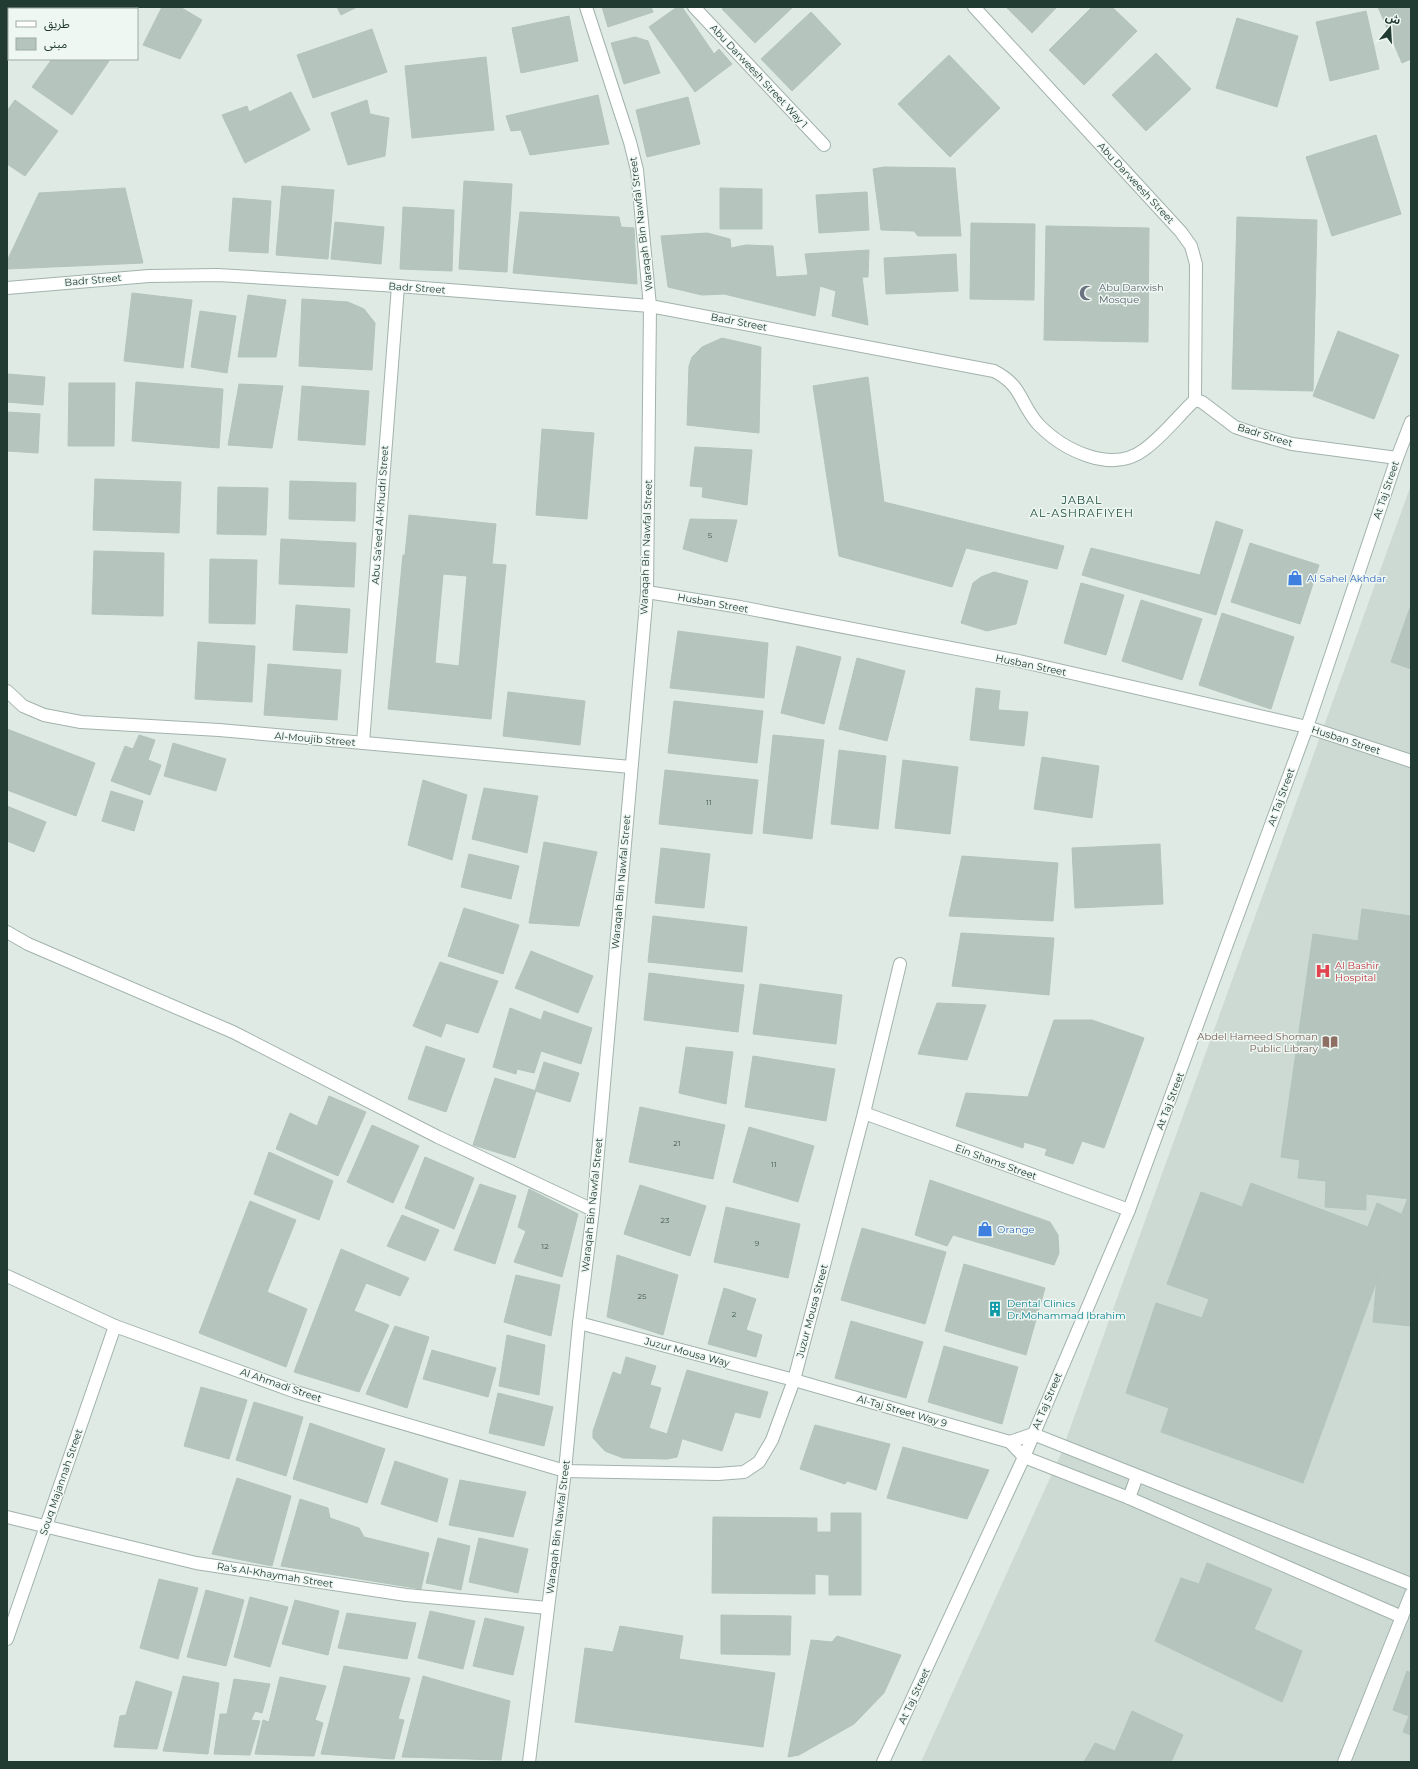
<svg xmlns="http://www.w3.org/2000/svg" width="1418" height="1769" viewBox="0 0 1418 1769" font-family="Montserrat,'Noto Sans Arabic',sans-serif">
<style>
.built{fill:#cddad4}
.building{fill:#b5c5be;stroke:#b2c4bb;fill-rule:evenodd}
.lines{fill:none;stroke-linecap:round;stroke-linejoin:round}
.minor-casing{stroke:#a2b2ac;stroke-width:14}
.minor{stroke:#fff;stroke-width:12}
.labels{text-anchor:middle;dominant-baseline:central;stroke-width:3;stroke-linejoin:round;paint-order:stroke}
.number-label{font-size:8px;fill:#465d55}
.street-label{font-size:10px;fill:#213a32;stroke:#eff7f3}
.worship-label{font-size:10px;fill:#5b616d;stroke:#eff7f3;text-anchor:start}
.shop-label{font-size:10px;fill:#366cbe;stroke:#eff7f3;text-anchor:start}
.health-label{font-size:10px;fill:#be3a42;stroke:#eff7f3;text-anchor:start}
.education-label{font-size:10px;fill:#785e54;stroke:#eff7f3;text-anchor:end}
.culture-label{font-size:10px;fill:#0d838f;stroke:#eff7f3;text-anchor:start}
.neighbourhood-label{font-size:11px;letter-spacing:1px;fill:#1d4b3e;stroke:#eff7f3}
</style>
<rect width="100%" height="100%" fill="#dfeae5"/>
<polygon class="built" points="1411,485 1411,1762 921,1762 1060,1456"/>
<g class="building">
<polygon points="81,7 138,7 136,9 79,9"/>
<polygon points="162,7 180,7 202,20 180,59 143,45"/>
<polygon points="337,7 357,7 341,15"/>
<polygon points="602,7 651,7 653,12 608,27"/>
<polygon points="677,7 682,7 714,54 719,49 732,64 695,92 649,27"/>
<polygon points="725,7 793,7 755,43 722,9"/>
<polygon points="1006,7 1057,7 1032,33"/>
<polygon points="1092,7 1112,7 1137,31 1084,85 1049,50"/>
<polygon points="1378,7 1411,7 1411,59 1402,63"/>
<polygon points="1366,11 1379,69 1330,81 1316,22"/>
<polygon points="811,12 841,44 792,91 761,59"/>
<polygon points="569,16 578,61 521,73 512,28"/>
<polygon points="1237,18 1298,36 1277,107 1216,88"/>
<polygon points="372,29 387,72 313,98 297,55"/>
<polygon points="635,37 648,41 660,73 624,84 611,43"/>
<polygon points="1156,53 1191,89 1146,131 1112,95"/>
<polygon points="949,55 1000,108 950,157 898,104"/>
<polygon points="486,57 494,130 412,138 405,66"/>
<polygon points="52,59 106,59 109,61 72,115 32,87"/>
<polygon points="291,92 310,130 245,163 222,115 247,106 249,112"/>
<polygon points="598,95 609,144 530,155 521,130 511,131 506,116"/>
<polygon points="688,97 700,144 647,157 636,110"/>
<polygon points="15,100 58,131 25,176 7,164 7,111"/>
<polygon points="367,100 370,114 389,118 385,156 348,165 331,113"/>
<polygon points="1376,135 1401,214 1332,236 1306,157"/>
<polygon points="884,167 955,168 961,236 918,236 914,231 881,230 873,169"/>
<polygon points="464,181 512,184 507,272 459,269"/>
<polygon points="282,186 334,190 328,259 276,255"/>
<polygon points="125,188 143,263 7,269 7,261 39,193"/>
<polygon points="720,188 762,189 762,229 720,229"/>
<polygon points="867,192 869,230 819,233 816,195"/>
<polygon points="233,198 271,201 268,253 229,251"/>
<polygon points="403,207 454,210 452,271 400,269"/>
<polygon points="520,212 619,217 621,227 634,228 637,284 513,273"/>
<polygon points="1237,217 1317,220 1313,391 1232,389"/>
<polygon points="335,222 384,227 381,264 331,259"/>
<polygon points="971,223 1035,224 1034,300 970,299"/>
<polygon points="1046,226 1149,228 1148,342 1044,340"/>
<polygon points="707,233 730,239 731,248 746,245 773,246 776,277 808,275 805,254 869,250 868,277 862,277 868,325 832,316 836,291 820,286 815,316 724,294 702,295 668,287 661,236"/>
<polygon points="956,254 958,291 886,294 884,258"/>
<polygon points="132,293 192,300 183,368 124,361"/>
<polygon points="248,295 286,300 276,357 238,357"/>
<polygon points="302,299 348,302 364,309 375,323 372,370 299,366"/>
<polygon points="200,311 236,316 227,373 191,367"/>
<polygon points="1338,331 1399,355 1374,419 1313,396"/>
<polygon points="722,338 761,347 759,433 687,425 689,366 692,357 702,347"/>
<polygon points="8,374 45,377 43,405 7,402"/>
<polygon points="868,377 884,502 1064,546 1057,569 966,548 952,587 839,556 813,386"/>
<polygon points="136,382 223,389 219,448 132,441"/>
<polygon points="69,383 115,383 114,446 68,446"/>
<polygon points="239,384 283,386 272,448 228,445"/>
<polygon points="302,386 369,391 365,445 298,440"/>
<polygon points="7,412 40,414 38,453 7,451"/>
<polygon points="542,429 594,433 587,519 536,515"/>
<polygon points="695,447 752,450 747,505 702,497 703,487 690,486"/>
<polygon points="95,479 181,482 179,533 93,530"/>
<polygon points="290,481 356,483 355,521 289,519"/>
<polygon points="218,487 268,488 266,535 217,534"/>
<path d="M 409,515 L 496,524 L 492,564 L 506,565 L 491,719 L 388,709 L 403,555 L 405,555 ZM 443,574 L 467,576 L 459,666 L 435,663 Z"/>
<polygon points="690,519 737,520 727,562 683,549"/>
<polygon points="1216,521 1243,530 1216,615 1082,575 1091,548 1200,575"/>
<polygon points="281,539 356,543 354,587 279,584"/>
<polygon points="1250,543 1319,565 1300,624 1231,602"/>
<polygon points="94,551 164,553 163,616 92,614"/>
<polygon points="210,559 257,560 255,624 209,623"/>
<polygon points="994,572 1028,581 1016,624 987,631 961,623 973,583 981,577"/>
<polygon points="1081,583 1124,595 1106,655 1064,643"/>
<polygon points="1141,600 1202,619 1182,680 1122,661"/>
<polygon points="296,605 350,609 347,653 293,650"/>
<polygon points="1411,605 1411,669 1391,662"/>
<polygon points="1222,613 1294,637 1271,709 1199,685"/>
<polygon points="678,631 768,643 764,698 670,688"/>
<polygon points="198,642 255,646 252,702 195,699"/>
<polygon points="797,646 841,657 824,724 781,713"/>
<polygon points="857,658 905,671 887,741 839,729"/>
<polygon points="268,664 341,670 337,720 264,715"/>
<polygon points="976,688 1000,691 998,710 1028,712 1024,746 970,740"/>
<polygon points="508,692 585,701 580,745 503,736"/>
<polygon points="674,701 763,711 757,763 668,753"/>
<polygon points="7,729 95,763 76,816 7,790"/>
<polygon points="139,735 155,740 148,760 161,765 150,795 111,781 125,746 133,749"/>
<polygon points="773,735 824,740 812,839 763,833"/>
<polygon points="173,743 226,759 216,791 164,776"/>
<polygon points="839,750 886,756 878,829 831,824"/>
<polygon points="1042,757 1099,766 1092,818 1034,809"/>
<polygon points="903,760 958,767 950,834 895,828"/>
<polygon points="665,770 758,780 752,834 659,824"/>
<polygon points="423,780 467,795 452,860 408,845"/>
<polygon points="484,788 538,796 527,853 472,839"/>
<polygon points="111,791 143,801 134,831 102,821"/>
<polygon points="7,806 46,822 34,852 7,841"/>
<polygon points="544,842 597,852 579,926 529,923"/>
<polygon points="1160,844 1163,904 1075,908 1072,848"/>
<polygon points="661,848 710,854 704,908 655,903"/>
<polygon points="469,854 519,866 511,899 461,887"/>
<polygon points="962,856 1058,863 1053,921 949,916"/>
<polygon points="464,908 519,925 503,974 448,956"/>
<polygon points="1362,909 1411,916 1411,1199 1366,1194 1366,1210 1325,1207 1326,1181 1298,1178 1300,1160 1281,1157 1313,934 1358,941"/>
<polygon points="653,916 747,927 742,972 648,962"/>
<polygon points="961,933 1054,938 1049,995 952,986"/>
<polygon points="531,951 593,976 578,1013 515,988"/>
<polygon points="440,962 498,981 478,1033 446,1023 441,1037 413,1026"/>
<polygon points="649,973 744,985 738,1032 644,1020"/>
<polygon points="760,984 842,995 836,1044 753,1034"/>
<polygon points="937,1003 986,1005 967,1060 918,1054"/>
<polygon points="510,1008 541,1020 544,1011 592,1028 581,1064 541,1051 534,1073 517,1069 516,1074 493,1067"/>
<polygon points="1054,1020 1092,1020 1144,1038 1104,1148 1082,1141 1073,1164 1045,1155 1047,1149 1024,1142 1023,1148 956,1126 966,1093 1028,1097"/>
<polygon points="426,1046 465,1059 446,1112 408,1099"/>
<polygon points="686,1047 733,1052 726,1104 679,1093"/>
<polygon points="753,1056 835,1069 826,1121 745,1107"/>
<polygon points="544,1062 579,1073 570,1102 535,1091"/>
<polygon points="495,1078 536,1091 515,1158 473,1145"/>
<polygon points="329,1096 366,1112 338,1176 276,1149 290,1113 317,1126"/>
<polygon points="640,1107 725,1125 713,1179 629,1162"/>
<polygon points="372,1125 419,1146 393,1203 347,1182"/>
<polygon points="749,1127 814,1146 798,1202 733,1182"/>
<polygon points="269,1152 333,1181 319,1220 254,1194"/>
<polygon points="425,1157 474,1178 454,1229 405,1208"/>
<polygon points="930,1180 1050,1222 1058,1235 1059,1253 1054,1265 953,1235 947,1246 915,1235"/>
<polygon points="1251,1183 1368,1227 1377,1203 1401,1214 1303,1483 1161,1432 1169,1408 1126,1393 1156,1303 1202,1318 1209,1299 1167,1284 1201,1192 1242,1207"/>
<polygon points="480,1184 516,1196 495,1264 454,1250"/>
<polygon points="640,1185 706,1206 690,1256 624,1234"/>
<polygon points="529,1189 578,1214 562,1277 514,1262 526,1231 518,1227"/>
<polygon points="1408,1198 1411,1199 1411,1326 1373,1322 1377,1277"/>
<polygon points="250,1201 296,1220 267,1292 307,1309 286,1367 199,1333"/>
<polygon points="726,1207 800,1224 788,1278 714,1262"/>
<polygon points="402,1215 439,1230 425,1261 387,1246"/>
<polygon points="862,1228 946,1252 925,1324 841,1300"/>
<polygon points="341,1249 409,1278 400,1296 366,1283 354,1311 389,1325 359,1392 294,1372"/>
<polygon points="617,1255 678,1275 663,1335 607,1317"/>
<polygon points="964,1264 1045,1288 1026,1355 945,1331"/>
<polygon points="516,1275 560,1285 551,1336 504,1322"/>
<polygon points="724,1288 756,1299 746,1330 762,1335 756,1357 708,1344"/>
<polygon points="851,1321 923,1342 906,1398 835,1378"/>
<polygon points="395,1326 429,1337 407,1408 366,1394"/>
<polygon points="507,1335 545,1345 539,1395 499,1386"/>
<polygon points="944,1346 1018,1367 1002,1424 928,1402"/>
<polygon points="432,1350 496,1368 488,1397 423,1379"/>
<polygon points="626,1357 656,1366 650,1385 661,1388 649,1428 682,1439 677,1457 667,1459 623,1458 605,1451 593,1438 593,1431 613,1372 621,1375"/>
<polygon points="687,1370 768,1392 760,1418 735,1412 722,1451 667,1434"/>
<polygon points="201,1387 247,1400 229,1459 184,1446"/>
<polygon points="498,1393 553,1407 544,1446 489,1433"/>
<polygon points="254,1402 303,1417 286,1476 236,1460"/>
<polygon points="310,1423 385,1449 367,1503 293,1479"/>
<polygon points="815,1425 890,1444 876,1490 847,1481 845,1484 800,1469"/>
<polygon points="903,1447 989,1470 967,1519 887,1498"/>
<polygon points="395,1461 448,1479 437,1522 381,1504"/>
<polygon points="237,1478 291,1496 272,1566 212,1554"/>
<polygon points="460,1480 526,1492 513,1537 449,1525"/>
<polygon points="300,1499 328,1508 330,1518 359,1528 364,1537 429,1553 421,1589 281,1566"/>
<polygon points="831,1513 861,1513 861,1595 829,1595 829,1575 815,1574 815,1594 712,1593 713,1517 817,1518 817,1532 831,1532"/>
<polygon points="438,1538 470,1546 461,1590 426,1583"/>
<polygon points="479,1538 528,1549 518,1593 469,1582"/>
<polygon points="1207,1563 1272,1589 1254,1629 1302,1651 1282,1702 1155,1641 1181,1578 1199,1584"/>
<polygon points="159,1579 198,1588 178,1659 140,1648"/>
<polygon points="206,1590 244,1600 226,1666 187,1657"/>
<polygon points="250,1597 288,1607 270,1667 234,1657"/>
<polygon points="295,1600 339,1611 328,1655 282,1644"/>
<polygon points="430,1611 475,1621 463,1669 418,1658"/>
<polygon points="347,1613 416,1623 407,1659 338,1648"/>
<polygon points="721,1615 791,1616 790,1655 721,1654"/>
<polygon points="485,1618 524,1627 513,1675 473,1666"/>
<polygon points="620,1626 683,1636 679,1659 775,1673 763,1747 575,1722 585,1648 613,1652"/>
<polygon points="837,1636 901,1655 884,1693 854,1724 799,1755 788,1757 811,1640 832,1642"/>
<polygon points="344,1666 410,1678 398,1719 404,1720 394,1759 321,1754"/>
<polygon points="1407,1671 1411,1673 1411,1735 1403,1732 1409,1716 1393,1710"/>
<polygon points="183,1676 219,1683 208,1754 163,1751"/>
<polygon points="423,1676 510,1701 501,1760 402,1757"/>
<polygon points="280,1677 326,1686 315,1720 323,1723 314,1756 255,1754 263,1720 269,1722"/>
<polygon points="234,1679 270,1684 262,1713 255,1711 251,1720 260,1721 250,1755 214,1754 220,1714 227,1714"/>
<polygon points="136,1681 172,1692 157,1749 114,1747 120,1716 126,1715"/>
<polygon points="1132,1711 1183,1735 1171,1762 1084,1762 1095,1743 1115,1751"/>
</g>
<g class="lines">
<defs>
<g id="minor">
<polyline points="694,7 824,145"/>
<polyline points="974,7 1181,232 1191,246 1196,264 1195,400"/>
<polyline points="22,9 24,7"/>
<polyline points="7,29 9,27"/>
<path d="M 7,288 L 149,276 L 218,275 L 398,286 L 650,306 L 994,371 C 1023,386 1019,402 1038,424 C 1063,450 1112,475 1145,449 C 1164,435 1178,416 1195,400"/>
<polyline points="1195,400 1202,402 1235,427 1253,433 1292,444 1397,458"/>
<polyline points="647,592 740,607 1019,661 1307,727 1411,761"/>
<polyline points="7,691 23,706 44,715 81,722 219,730 631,767"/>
<polyline points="363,743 398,286"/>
<polyline points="7,932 28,944 233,1032 438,1137 593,1210"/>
<polyline points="864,1113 1129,1210"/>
<polyline points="7,1276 115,1326 296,1392 565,1471 718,1474 744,1472 759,1462 772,1440 794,1380 864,1113 900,964"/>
<polyline points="579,1323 794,1380 1010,1442"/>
<polyline points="1010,1442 1024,1457 1129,1498 1402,1617"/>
<polyline points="1010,1442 1033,1434 1411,1584"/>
<polyline points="1129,1498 1137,1476"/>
<polyline points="7,1517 196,1563 406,1595 548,1608"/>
<polyline points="7,1639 115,1326"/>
<polyline points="529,1762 565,1471 579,1323 593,1210 647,592 650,306 637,170 630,142 586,7"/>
<polyline points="883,1762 1024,1457 1129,1210 1307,727 1397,458 1411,422"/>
<polyline points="1344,1762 1411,1594"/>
</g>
</defs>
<use href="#minor" class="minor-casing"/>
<use href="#minor" class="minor"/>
</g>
<defs>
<symbol id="mosque-bare" viewBox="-9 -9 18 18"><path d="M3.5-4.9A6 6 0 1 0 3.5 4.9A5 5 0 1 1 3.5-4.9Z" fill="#6b7280" stroke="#eff7f3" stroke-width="2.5" paint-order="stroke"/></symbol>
<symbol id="shop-bare" viewBox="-9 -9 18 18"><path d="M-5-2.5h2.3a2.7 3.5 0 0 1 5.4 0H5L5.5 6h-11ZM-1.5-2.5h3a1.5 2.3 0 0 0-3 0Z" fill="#3f7fe0" stroke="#eff7f3" stroke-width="2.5" paint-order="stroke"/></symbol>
<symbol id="hospital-bare" viewBox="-9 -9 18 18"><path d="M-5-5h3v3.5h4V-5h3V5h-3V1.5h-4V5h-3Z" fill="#e0444e" stroke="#eff7f3" stroke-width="2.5" paint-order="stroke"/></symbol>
<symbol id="library-bare" viewBox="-9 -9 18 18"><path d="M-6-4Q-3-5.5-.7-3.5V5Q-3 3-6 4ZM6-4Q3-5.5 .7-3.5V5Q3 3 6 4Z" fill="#8d6e63" stroke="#eff7f3" stroke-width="2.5" paint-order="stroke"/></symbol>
<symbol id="building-bare" viewBox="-9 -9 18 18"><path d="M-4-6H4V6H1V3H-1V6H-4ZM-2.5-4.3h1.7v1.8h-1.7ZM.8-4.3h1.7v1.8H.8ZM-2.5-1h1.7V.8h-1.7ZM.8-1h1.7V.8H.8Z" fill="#0f9aa8" stroke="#eff7f3" stroke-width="2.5" paint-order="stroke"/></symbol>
</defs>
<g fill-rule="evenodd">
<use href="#mosque-bare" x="1076" y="282" width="22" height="22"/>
<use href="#shop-bare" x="1284" y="567" width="22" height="22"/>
<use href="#hospital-bare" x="1312" y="960" width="22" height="22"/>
<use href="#library-bare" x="1319" y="1031" width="22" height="22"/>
<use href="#shop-bare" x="974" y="1218" width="22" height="22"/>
<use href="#building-bare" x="984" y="1298" width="22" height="22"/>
</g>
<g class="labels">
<g class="number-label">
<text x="710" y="535">5</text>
<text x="709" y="802">11</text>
<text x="677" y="1143">21</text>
<text x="774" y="1164">11</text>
<text x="665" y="1220">23</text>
<text x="757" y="1243">9</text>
<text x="545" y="1246">12</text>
<text x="642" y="1296">25</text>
<text x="734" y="1314">2</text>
</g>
<g class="street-label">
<text transform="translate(759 76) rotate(47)">Abu Darweesh Street Way 1</text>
<text transform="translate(1136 183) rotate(47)">Abu Darweesh Street</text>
<text transform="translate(641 224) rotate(-97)">Waraqah Bin Nawfal Street</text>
<text transform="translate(93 280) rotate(-5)">Badr Street</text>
<text transform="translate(417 288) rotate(4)">Badr Street</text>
<text transform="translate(739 322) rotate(11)">Badr Street</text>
<text transform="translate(1265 435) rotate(17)">Badr Street</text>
<text transform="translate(1386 490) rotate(-71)">At Taj Street</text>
<text transform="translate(380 515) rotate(-86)">Abu Sa'eed Al-Khudri Street</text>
<text transform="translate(646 547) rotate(-88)">Waraqah Bin Nawfal Street</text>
<text transform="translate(713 603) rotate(10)">Husban Street</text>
<text transform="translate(1031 665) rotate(12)">Husban Street</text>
<text transform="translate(315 739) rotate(5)">Al-Moujib Street</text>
<text transform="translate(1346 740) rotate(18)">Husban Street</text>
<text transform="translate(1281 797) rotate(-70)">At Taj Street</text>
<text transform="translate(621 882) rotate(-85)">Waraqah Bin Nawfal Street</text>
<text transform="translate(1170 1101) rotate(-69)">At Taj Street</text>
<text transform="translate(996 1162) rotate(20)">Ein Shams Street</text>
<text transform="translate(592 1205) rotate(-84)">Waraqah Bin Nawfal Street</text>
<text transform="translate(812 1311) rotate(-75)">Juzur Mousa Street</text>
<text transform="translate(687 1352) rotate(15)">Juzur Mousa Way</text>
<text transform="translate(281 1385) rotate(19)">Al Ahmadi Street</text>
<text transform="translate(1047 1401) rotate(-67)">At Taj Street</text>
<text transform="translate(902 1411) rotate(16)">Al-Taj Street Way 9</text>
<text transform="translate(61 1482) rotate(-71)">Souq Majannah Street</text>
<text transform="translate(558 1527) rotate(-83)">Waraqah Bin Nawfal Street</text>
<text transform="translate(275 1575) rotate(9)">Ra's Al-Khaymah Street</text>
<text transform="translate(914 1696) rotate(-65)">At Taj Street</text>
</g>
<g class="worship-label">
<text x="1099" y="287">Abu Darwish<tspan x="1099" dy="12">Mosque</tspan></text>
</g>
<g class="shop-label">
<text x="1307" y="578">Al Sahel Akhdar</text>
<text x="997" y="1229">Orange</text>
</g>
<g class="health-label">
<text x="1335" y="965">Al Bashir<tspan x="1335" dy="12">Hospital</tspan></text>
</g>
<g class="education-label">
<text x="1318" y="1036">Abdel Hameed Shoman<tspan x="1318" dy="12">Public Library</tspan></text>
</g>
<g class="culture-label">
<text x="1007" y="1303">Dental Clinics<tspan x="1007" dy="12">Dr.Mohammad Ibrahim</tspan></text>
</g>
<g class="neighbourhood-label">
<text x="1082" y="500">JABAL<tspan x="1082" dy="13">AL-ASHRAFIYEH</tspan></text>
</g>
</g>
<rect width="1418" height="1769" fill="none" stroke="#213a32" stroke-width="16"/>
<rect x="8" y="8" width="130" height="52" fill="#eff7f3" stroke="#9daba6"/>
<rect x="16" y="21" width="20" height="6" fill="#ffffff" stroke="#9daba6"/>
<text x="44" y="28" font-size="12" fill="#213a32">طريق</text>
<rect x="16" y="38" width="20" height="12" fill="#b5c5be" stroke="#9daba6"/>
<text x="44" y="48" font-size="12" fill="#213a32">مبنى</text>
<g transform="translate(1390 28) rotate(18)" stroke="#eff7f3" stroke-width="3" paint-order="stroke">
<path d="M0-3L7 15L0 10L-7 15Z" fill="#213a32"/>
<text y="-6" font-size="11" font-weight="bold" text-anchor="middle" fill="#213a32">ش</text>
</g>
</svg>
